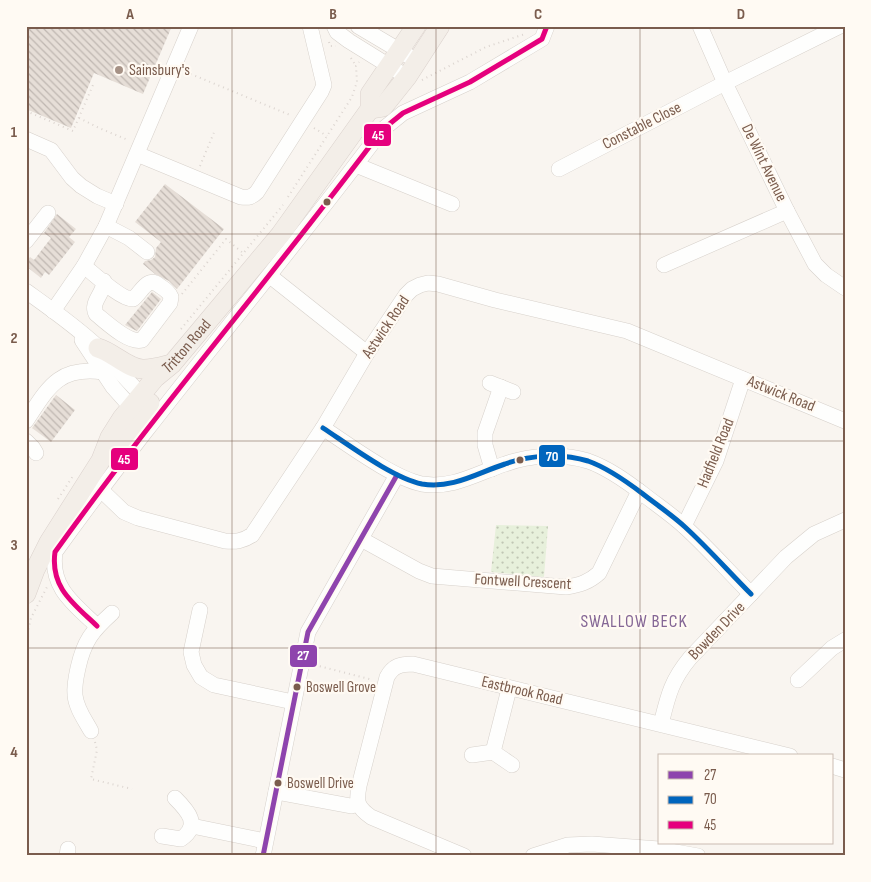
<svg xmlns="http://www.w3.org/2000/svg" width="871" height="882" viewBox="0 0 871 882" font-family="'Sofia Sans Condensed',sans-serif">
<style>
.park{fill:url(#park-dots)}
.building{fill:url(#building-back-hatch)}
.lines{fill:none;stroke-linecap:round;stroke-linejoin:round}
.minor-casing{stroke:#d7d1cb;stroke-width:16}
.major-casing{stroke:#dad1cc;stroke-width:20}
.path{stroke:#dcd5d0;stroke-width:2;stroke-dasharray:1 4;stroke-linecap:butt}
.minor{stroke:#fefefd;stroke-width:15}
.major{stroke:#f3eee8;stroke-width:19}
.bus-1-casing{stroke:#fffaf3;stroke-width:9}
.bus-2-casing{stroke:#fffaf3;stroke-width:9}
.bus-3-casing{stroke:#fffaf3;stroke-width:9}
.bus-1{stroke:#8e44ad;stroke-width:5}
.bus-2{stroke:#0065bd;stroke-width:5}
.bus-3{stroke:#e5007d;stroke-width:5}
.grid{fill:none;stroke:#7a5c4d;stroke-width:1;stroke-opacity:0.55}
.poi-dot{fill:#a69286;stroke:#fffaf3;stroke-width:2}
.bus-dot{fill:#7a5c4d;stroke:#fffaf3;stroke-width:2}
.labels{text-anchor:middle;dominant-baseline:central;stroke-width:4.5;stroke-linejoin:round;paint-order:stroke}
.bus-label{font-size:15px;fill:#7a5c4d;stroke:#fffaf3;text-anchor:start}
.poi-label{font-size:16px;fill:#7a5c4d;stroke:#fffaf3;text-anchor:start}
.street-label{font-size:16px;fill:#7a5c4d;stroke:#fffaf3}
.neighbourhood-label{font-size:18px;letter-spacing:1px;fill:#846695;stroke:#fffaf3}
.line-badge{stroke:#fffaf3;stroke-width:2}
.badge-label{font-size:14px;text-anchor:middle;font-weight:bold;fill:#fff}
.neatline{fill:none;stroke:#7a5c4d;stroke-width:2}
.grid-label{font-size:16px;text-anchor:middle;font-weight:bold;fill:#7a5c4d}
</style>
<defs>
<pattern id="park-dots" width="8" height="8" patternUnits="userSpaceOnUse" patternTransform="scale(1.25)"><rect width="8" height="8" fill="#e7f0db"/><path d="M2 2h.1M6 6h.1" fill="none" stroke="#c0c6b4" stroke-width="1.8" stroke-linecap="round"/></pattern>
<pattern id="building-back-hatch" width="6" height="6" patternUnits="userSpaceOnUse" patternTransform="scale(1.25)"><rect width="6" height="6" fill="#e6ded7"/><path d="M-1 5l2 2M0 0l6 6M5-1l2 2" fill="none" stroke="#bfb7b1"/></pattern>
</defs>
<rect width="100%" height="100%" fill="#f9f5f0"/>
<polygon class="park" points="496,525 548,526 544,577 491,572"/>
<g class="building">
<polygon points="26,26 172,26 143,94 94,73 71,128 26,109"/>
<polygon points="165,184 224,229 177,289 169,281 155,274 143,264 145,261 151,260 155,257 156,248 161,242 135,222"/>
<polygon points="57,214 76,229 69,237 75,242 49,275 45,272 41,278 26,266 26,262 30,257 34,260 51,238 44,233"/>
<polygon points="152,292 161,299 137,331 125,325"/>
<polygon points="56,395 75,410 51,442 32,428"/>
</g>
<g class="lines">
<defs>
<g id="minor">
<polyline points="334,26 337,32 349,41 407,77"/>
<polyline points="358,26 417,61"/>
<polyline points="700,26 725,83 787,211 815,264 826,275 845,288"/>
<polyline points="26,139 51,150 72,178 81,186 97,196 116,204"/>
<path d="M 137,154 L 241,197 C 249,198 252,197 257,192 L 321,92 L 324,85 L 310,26"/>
<polyline points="356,165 452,204"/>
<polyline points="559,169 725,83 840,26"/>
<polyline points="106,226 129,238 147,252"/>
<polyline points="26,241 48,213"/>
<polyline points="664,265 787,211"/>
<path d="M 84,266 C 94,274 122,300 133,299 C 142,292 147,275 160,286 C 165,289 169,292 171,297 L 170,303 L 142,340 C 129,344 106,322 96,314 C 90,302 104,294 104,281"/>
<polyline points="270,276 367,353"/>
<path d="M 26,291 C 51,309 77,327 99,348 C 116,366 130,386 149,401"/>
<polyline points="53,311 84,266 106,226 191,26"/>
<polyline points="82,340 113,387 137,414"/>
<polyline points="490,383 513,392"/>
<path d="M 26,421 C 48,388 58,366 103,372"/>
<path d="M 323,428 C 349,445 393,478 422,484 C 453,489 477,473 505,464 C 530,455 562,453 588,461 C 608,468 626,481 643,494 C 657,505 672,515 685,527 C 708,548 729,572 751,594"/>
<polyline points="26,441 33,448 36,453"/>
<polyline points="492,469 485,445 485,433 501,387"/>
<path d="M 100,489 L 124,512 L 138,518 L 225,541 C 236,542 243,541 252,535 L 323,428 L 367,353 L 406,295 L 412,289 L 420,285 L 428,283 L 438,284 L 495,300 L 627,331 L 845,421"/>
<polyline points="684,526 716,461 743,379"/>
<path d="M 361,539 L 419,571 L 432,576 L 566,587 C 580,585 589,582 599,573 L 639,491"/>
<polyline points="200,610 191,652 194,665 201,677 214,685 293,702"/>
<path d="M 97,626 C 74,604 50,588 55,552 C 159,407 276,272 382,130 L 403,113 L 470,82 L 542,39 L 547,26"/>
<polyline points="798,680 832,648 845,640"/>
<polyline points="509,689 493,752 512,765"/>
<path d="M 661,724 C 668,696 671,681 690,658 L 786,557 L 814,534 L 845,520"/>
<path d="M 91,731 C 85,720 76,708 75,695 C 74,687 76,677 78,668 C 84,641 92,631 112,613"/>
<polyline points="472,755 493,752"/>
<polyline points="832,766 845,770"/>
<polyline points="276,792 351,806 358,804"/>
<polyline points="192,826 265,841"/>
<path d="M 162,836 L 181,839 C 201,825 188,811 175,798"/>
<polyline points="67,856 68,849"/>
<polyline points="263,856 308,632 397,475"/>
<path d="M 464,856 L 371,817 C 357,807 356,802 359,786 L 387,677 C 393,666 400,664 413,664 L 790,756"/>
<polyline points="533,856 568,845 592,844 659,849 698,856"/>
</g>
<g id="major">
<polyline points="370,109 383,107 407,77 440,26"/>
<path d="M 98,348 C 113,352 129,370 144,369 C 153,369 163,366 171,364"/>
<polyline points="111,455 150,403"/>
<path id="s1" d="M 26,594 L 35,570 L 49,542 L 101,460 L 110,437 L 122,418 L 155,378 L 172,364 L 280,235 L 370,109 L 370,94 L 416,26"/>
</g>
</defs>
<use href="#minor" class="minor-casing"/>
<use href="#major" class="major-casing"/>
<g class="path">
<polyline points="329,42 330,46 336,46"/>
<polyline points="351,58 356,66"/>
<polyline points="186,72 290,115"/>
<polyline points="422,80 486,47 525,34"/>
<polyline points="26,111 73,131 93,85"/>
<polyline points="79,118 99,128 128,140"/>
<polyline points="314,128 327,136"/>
<polyline points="200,166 215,130"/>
<polyline points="288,197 352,97 357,82 356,66 359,62"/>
<polyline points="182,294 226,239 243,253"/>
<polyline points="181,329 283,205"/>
<polyline points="58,499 73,476"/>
<polyline points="26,639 31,618 47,587"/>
<polyline points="315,665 373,680"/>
<polyline points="95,742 97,750 91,779 132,789"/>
</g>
<use href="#minor" class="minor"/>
<use href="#major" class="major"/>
<defs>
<polyline id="bus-1" points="263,856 308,632 397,475"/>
<path id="bus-2" d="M 323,428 C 349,445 393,478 422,484 C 453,489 477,473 505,464 C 530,455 562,453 588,461 C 608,468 626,481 643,494 C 657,505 672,515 685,527 C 708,548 729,572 751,594"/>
<path id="bus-3" d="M 97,626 C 74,604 50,588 55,552 C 159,407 276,272 382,130 L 403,113 L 470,82 L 542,39 L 547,26"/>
</defs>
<use href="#bus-1" class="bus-1-casing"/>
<use href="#bus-2" class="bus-2-casing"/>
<use href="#bus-3" class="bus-3-casing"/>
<use href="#bus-1" class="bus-1"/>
<use href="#bus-2" class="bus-2"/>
<use href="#bus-3" class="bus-3"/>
</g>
<path class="grid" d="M 232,26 L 232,856M 436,26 L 436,856M 640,26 L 640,856M 26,234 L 845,234M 26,441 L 845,441M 26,648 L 845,648"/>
<circle class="poi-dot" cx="119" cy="70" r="5"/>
<g class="bus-dot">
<circle cx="327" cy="202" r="4.5"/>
<circle cx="520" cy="460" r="4.5"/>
<circle cx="297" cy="687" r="4.5"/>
<circle cx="278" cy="783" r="4.5"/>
</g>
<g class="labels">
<g class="bus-label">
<text x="306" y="687">Boswell Grove</text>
<text x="287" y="783">Boswell Drive</text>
</g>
<g class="poi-label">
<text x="129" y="70">Sainsbury's</text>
</g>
<g class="street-label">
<text transform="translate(642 126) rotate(-27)">Constable Close</text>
<text transform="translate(764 163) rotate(64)">De Wint Avenue</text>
<text transform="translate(386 327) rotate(-56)">Astwick Road</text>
<text stroke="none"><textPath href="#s1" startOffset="298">Tritton Road</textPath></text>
<text transform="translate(781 394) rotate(22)">Astwick Road</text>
<text transform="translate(716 453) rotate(-68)">Hadfield Road</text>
<text transform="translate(523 582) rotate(3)">Fontwell Crescent</text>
<text transform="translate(717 631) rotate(-46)">Bowden Drive</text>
<text transform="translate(522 691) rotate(13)">Eastbrook Road</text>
</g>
<g class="neighbourhood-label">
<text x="634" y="621">SWALLOW BECK</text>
</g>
</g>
<g class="line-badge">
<rect x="363" y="123" width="29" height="24" rx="5" fill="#e5007d"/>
<rect x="538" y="444" width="28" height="24" rx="5" fill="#0065bd"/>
<rect x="110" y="447" width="29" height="24" rx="5" fill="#e5007d"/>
<rect x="289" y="644" width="29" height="24" rx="5" fill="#8e44ad"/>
</g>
<g class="badge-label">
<text x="378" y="140">45</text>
<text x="552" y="461">70</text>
<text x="124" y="464">45</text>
<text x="303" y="660">27</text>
</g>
<rect width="871" height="882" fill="none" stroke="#fffaf3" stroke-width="55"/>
<rect x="658" y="754" width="175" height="90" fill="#fffaf3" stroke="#cabbb1"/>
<rect x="668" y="771" width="25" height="8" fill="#8e44ad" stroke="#cabbb1"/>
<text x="704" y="780" font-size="15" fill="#7a5c4d">27</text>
<rect x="668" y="796" width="25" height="8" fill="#0065bd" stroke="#cabbb1"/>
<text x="704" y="804" font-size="15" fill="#7a5c4d">70</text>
<rect x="668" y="821" width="25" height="8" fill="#e5007d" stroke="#cabbb1"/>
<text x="704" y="830" font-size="15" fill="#7a5c4d">45</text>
<rect x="28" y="28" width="816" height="826" class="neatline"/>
<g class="grid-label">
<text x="130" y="19">A</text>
<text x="333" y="19">B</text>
<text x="538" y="19">C</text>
<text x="741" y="19">D</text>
<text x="14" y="137">1</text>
<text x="14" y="343">2</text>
<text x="14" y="550">3</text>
<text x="14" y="757">4</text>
</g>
</svg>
